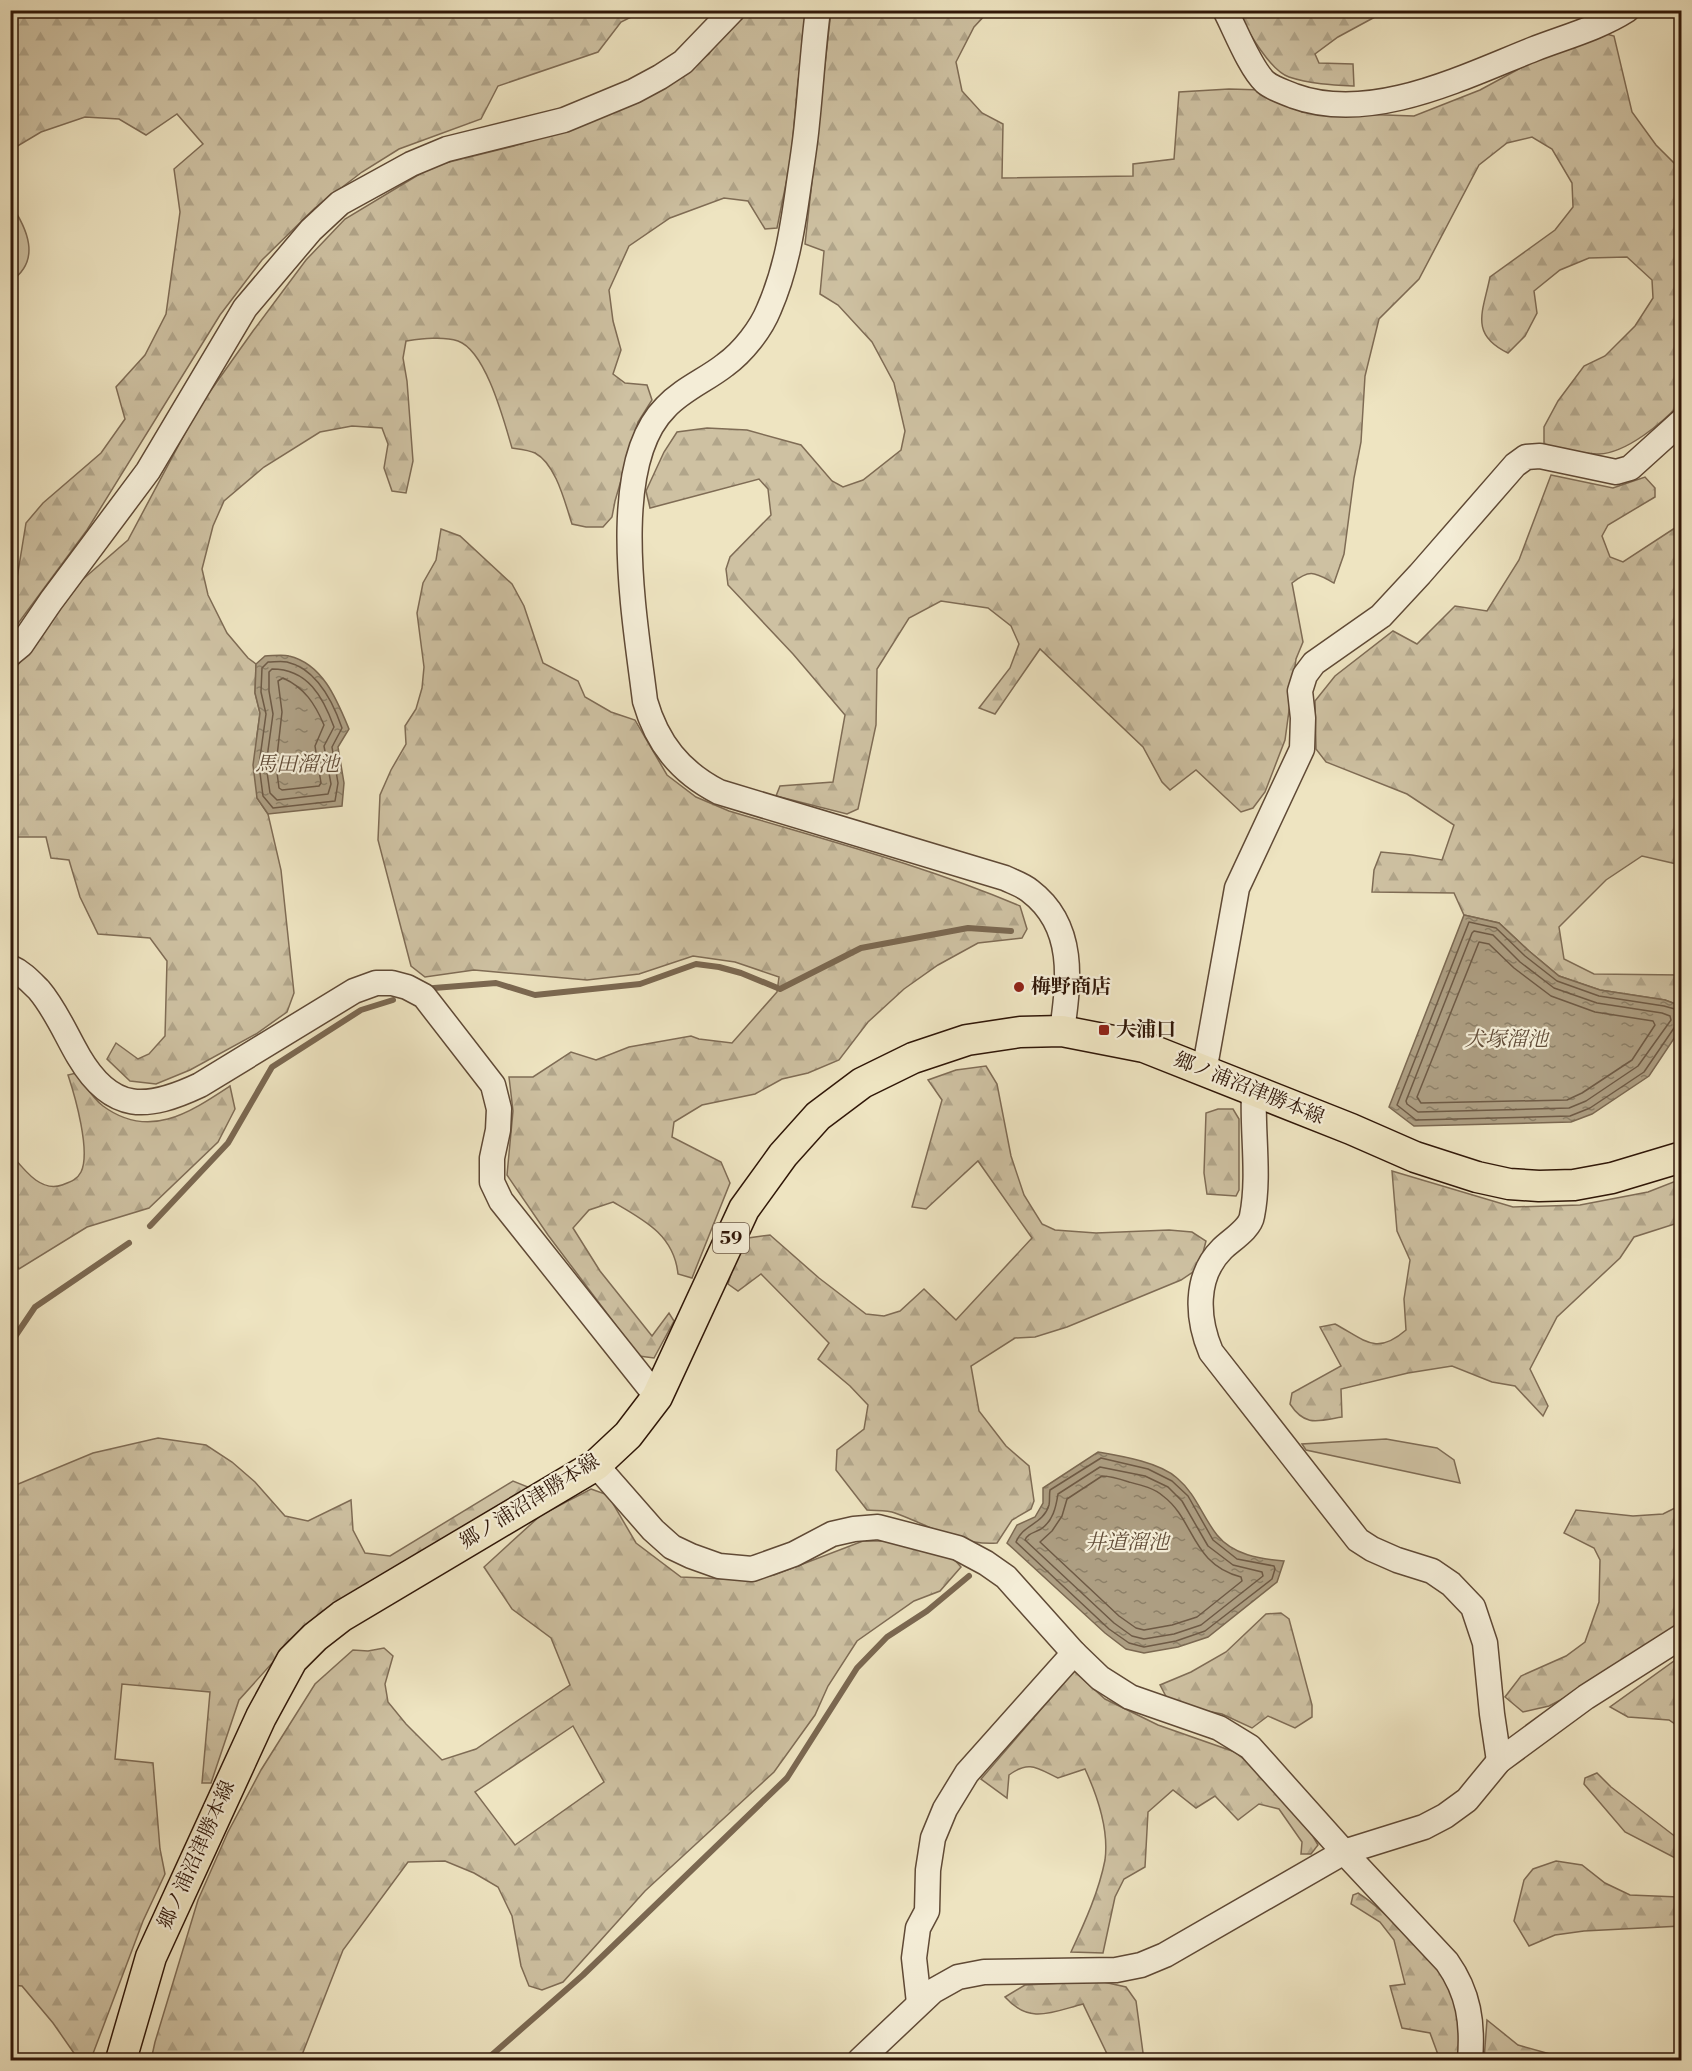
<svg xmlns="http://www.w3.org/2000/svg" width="1692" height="2071" viewBox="0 0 1692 2071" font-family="'Libre Bodoni','Noto Serif JP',serif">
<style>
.forest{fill:url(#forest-firs);stroke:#7f6c55;stroke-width:1.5;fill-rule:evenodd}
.garden{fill:#cec1a2;stroke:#7f6c55;stroke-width:1.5}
.water{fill:url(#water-ripples);stroke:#7b6851;stroke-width:1.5}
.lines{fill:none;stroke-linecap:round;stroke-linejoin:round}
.shore{stroke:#6e5a45;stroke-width:1.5}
.stream{stroke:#7b6851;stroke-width:6}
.minor-casing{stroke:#604a36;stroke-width:27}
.major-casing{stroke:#301708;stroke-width:33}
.minor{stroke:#f4edd7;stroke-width:24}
.major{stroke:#eee4c1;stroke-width:30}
.poi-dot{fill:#8f2418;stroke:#f4edd7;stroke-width:2}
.labels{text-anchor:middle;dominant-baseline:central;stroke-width:4.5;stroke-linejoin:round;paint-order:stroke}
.shield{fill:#f4edd7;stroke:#6b5746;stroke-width:1.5}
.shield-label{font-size:18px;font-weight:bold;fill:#301708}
.poi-label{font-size:20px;font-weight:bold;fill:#301708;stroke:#f4edd7;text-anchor:start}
.street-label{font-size:20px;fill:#301708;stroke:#f4edd7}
.water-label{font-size:21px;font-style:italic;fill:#624d39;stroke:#f4edd7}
</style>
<defs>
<pattern id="forest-firs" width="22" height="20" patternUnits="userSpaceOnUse" patternTransform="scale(1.5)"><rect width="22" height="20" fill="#cec1a2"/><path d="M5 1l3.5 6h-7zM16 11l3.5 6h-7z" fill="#b1a58a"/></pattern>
<pattern id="water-ripples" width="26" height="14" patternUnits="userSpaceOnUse" patternTransform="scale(1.5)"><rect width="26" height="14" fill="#ad9e82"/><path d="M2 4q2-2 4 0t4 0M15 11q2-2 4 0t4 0" fill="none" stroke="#8d8068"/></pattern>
</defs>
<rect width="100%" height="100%" fill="#eee4c1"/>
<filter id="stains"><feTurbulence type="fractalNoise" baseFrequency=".00333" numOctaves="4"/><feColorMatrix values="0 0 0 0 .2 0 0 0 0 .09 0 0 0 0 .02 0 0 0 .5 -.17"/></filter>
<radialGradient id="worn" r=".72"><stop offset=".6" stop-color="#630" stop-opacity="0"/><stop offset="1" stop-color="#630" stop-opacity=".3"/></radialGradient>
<g class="forest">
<polygon points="334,10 388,17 408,10 643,11 621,22 598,52 498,86 481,119 399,149 362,172 315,208 262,260 220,315 87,530 11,633 11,615 26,523 43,503 101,453 125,419 116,387 145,355 166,314 180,212 174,169 203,144 177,114 146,135 119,119 85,117 41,132 11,150 11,11"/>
<path d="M 736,11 L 811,11 L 798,81 L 791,159 L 777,228 L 765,229 L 748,201 L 724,198 L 670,218 L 629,246 L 609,290 L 613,321 L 621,350 L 613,374 L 625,383 L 647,385 L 652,400 L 638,422 L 615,501 L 612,517 L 603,527 L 586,527 L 572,524 C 565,503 556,464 535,453 C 529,450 519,449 512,448 C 504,421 486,351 458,341 C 443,336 421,339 406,341 L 403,358 L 407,381 L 413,461 L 406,493 L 392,491 L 384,468 L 388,444 L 382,428 L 352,426 L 320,432 L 264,467 L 224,501 L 213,526 L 202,569 L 208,595 L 227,633 L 248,658 L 256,664 L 255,693 L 260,713 L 257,735 L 257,798 L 268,814 L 281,870 L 294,993 L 287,1012 L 256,1034 L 190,1070 L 156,1084 L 130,1081 L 107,1059 L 116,1043 L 138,1059 L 149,1054 L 165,1036 L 167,961 L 150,938 L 98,934 L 80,897 L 69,860 L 51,858 L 46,837 L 11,837 L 11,674 L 82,580 L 128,540 L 199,407 L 253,331 L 306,260 L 345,219 L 433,166 L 514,146 L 599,117 L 661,90 L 709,54 Z"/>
<path d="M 831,11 L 989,11 L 974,27 L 956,62 L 962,91 L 982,113 L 1003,124 L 1002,178 L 1133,176 L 1133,164 L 1174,159 L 1179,92 L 1229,89 L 1263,90 L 1302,112 L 1414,116 L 1480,90 L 1565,44 L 1599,32 L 1614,36 L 1632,112 L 1656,145 L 1677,166 L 1681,176 L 1681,403 C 1663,422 1627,453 1599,454 C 1583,455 1560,448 1544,445 L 1544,427 L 1558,401 L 1584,366 L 1605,356 L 1635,326 L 1653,298 L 1652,280 L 1627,257 L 1589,258 L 1560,270 L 1534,291 L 1537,313 L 1525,336 L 1508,353 C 1469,334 1483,312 1490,277 L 1555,230 L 1573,207 L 1572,183 L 1552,149 L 1532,137 L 1507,143 L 1479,165 L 1419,279 L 1379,319 L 1365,376 L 1361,442 L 1354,478 L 1344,554 L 1334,583 C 1315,573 1311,568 1292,583 L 1303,642 L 1296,659 L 1285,740 L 1265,792 L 1253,808 L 1241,812 L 1196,770 L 1170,790 L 1162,782 L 1143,747 L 1040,649 L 995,714 L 979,708 L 1010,668 L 1019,644 L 1011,626 L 988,608 L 941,601 L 909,618 L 877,669 L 876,725 L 858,809 L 847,814 L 776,796 L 780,786 L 833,782 L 845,715 L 793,654 L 728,585 L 726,569 L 730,557 L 771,515 L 768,489 L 759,479 L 650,508 L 646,491 L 664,452 L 677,432 L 707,428 L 747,430 L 801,445 L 832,481 L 843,487 L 863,480 L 901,450 L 905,431 L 894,383 L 872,342 L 838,305 L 820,294 L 824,251 L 805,244 Z"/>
<path d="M 1237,11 L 1386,11 L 1338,37 L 1315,54 L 1319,63 L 1353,64 L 1354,86 C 1333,85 1310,84 1289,77 C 1269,70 1247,29 1237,11 Z"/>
<polygon points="1551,475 1613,488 1645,477 1655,488 1655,497 1608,525 1602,536 1610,557 1623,562 1681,524 1681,865 1642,856 1606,880 1559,927 1564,959 1594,974 1681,975 1681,1006 1665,1000 1600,990 1559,976 1529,951 1499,923 1464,915 1454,893 1372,892 1374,870 1381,852 1412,855 1442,860 1454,825 1407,794 1326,762 1316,749 1315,701 1335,676 1393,631 1417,644 1455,606 1487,611 1519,560"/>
<path d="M 441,529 L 460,536 L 512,584 L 524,606 L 543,663 L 578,681 L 585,697 L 611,712 L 635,720 L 667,775 L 696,797 L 729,811 C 826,840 926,866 1020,906 L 1027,929 L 1022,938 L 978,943 L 938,965 L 904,989 L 868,1022 L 839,1060 L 808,1073 L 782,1079 L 755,1094 L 702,1105 L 674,1122 L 672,1137 L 721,1162 L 730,1183 L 692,1278 L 678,1274 C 674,1235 644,1220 613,1202 L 589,1210 L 573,1228 L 600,1271 L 652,1336 L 669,1313 L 674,1321 L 654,1358 L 639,1356 L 548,1235 L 507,1175 L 513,1111 L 509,1077 L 533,1077 L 571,1052 L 596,1060 L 629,1047 L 691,1036 L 699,1039 L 732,1043 L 777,992 L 779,977 L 735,962 L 693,956 L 639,974 L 587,980 L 474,970 L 425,977 L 411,966 L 378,840 L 380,795 L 391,770 L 406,744 L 405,726 L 416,709 L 422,688 L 424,667 L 417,613 L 423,583 L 436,560 Z"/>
<path d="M 986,1066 L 997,1084 L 1011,1156 L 1024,1195 L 1042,1224 L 1055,1230 L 1096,1233 L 1169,1230 L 1192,1232 L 1206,1241 L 1199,1268 L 1181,1280 L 1067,1327 L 1035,1337 L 1015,1338 L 971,1366 L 979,1411 L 1006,1446 L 1029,1466 L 1034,1501 L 1031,1509 L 1012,1520 L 997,1543 C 959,1546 929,1525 895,1513 C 887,1510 876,1511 867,1510 L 836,1470 L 837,1450 L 864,1429 L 868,1405 L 850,1386 L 818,1359 L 829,1343 L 761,1274 L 738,1291 L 728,1284 L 736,1256 L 748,1238 L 770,1235 L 819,1278 L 866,1314 L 884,1316 L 900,1311 L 924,1289 L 956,1320 L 1032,1238 L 978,1161 L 926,1209 L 912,1207 L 942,1100 L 928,1080 L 956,1070 Z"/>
<path d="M 76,1073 C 84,1083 92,1098 103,1106 C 149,1140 189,1113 230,1086 L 235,1109 L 218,1142 L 149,1208 L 87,1227 L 19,1269 L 11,1256 L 10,1153 C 23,1168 40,1193 62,1185 C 70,1182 77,1180 81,1172 C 91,1152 75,1096 68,1075 Z"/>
<polygon points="1218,1109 1233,1109 1239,1119 1239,1190 1236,1196 1207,1194 1204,1173 1206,1113"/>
<path d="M 1392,1171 L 1513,1207 L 1580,1205 L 1648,1192 L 1681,1179 L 1681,1222 L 1634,1237 L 1620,1258 L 1557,1317 L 1530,1369 L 1548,1406 L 1543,1416 L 1515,1386 L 1492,1382 L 1452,1366 L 1408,1373 L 1341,1389 L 1342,1417 C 1318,1421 1305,1427 1290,1404 L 1292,1393 L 1341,1366 L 1320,1327 L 1335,1324 C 1365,1340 1376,1356 1406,1330 L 1404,1299 L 1410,1260 L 1397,1231 Z"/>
<polygon points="158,1438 206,1445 232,1462 255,1482 285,1516 308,1521 351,1500 353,1530 365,1553 390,1556 513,1481 528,1487 520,1500 299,1633 239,1700 211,1783 202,1783 210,1692 122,1684 115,1759 153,1763 160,1849 165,1874 143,1921 91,2059 76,2056 53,2023 22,1986 11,1985 11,1487 93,1453"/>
<path d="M 591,1489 L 608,1495 L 636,1543 L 681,1577 L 750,1580 L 774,1575 L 863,1541 L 892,1541 L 953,1558 L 961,1567 L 940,1591 L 914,1601 L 857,1641 L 828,1686 L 815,1715 L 774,1772 L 645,1891 L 563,1982 L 542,1990 L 529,1986 L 521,1966 L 512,1916 L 498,1887 L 474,1873 L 445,1861 L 408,1862 L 343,1950 L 300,2060 L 151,2060 L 155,2042 L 198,1900 L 228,1832 L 261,1770 L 315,1684 L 353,1650 L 368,1651 L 384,1648 L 393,1656 L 385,1684 L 388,1702 L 406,1724 L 442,1760 L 476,1749 L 570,1685 L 551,1638 L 512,1609 L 484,1567 L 541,1515 ZM 573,1726 L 604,1782 L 515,1845 L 475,1792 Z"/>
<polygon points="1681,1505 1681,1631 1665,1646 1549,1706 1523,1712 1505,1697 1521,1676 1566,1656 1585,1642 1599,1602 1600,1560 1594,1548 1564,1533 1576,1510 1633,1516 1663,1514"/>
<polygon points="1281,1613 1289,1619 1312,1705 1312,1717 1295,1728 1268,1716 1252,1728 1222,1714 1170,1704 1160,1685 1191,1672 1226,1652 1266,1614"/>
<polygon points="1681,1656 1681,1728 1669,1720 1628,1717 1610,1707"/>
<path d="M 1074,1671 L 1105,1699 L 1158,1725 L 1235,1752 L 1262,1774 L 1300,1814 L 1318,1845 L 1311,1854 L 1301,1854 L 1302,1842 L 1279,1809 L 1259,1804 L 1238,1820 L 1215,1796 L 1196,1808 L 1173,1790 L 1148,1812 L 1145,1867 L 1124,1879 L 1115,1897 L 1103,1953 L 1071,1952 C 1085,1922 1099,1891 1105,1860 C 1109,1830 1097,1795 1085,1769 L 1058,1778 C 1037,1768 1029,1760 1009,1775 L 1007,1798 L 981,1779 Z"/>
<polygon points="1597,1773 1611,1787 1681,1841 1681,1861 1625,1832 1584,1784 1585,1778"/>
<polygon points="1556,1861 1582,1865 1605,1883 1630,1895 1679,1897 1681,1892 1681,1926 1584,1931 1555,1935 1529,1946 1514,1921 1524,1880 1533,1869"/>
<path d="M 1358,1893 C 1383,1909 1451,1973 1458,2001 C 1463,2019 1462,2041 1464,2060 L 1440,2060 L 1430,2033 L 1402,2028 L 1390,1986 L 1405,1984 L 1394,1940 L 1380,1922 L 1351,1904 L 1353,1895 Z"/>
<path d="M 1099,1981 L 1126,1987 L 1136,2001 L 1144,2060 L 1110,2060 L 1083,2004 C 1052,2012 1030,2025 1005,1997 L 1025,1985 Z"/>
<polygon points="1487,2020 1518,2045 1550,2054 1589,2058 1635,2055 1670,2060 1484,2060"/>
</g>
<g class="garden">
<path d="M 10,203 C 27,228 42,260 11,281 Z"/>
<polygon points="1386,1439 1437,1448 1454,1460 1460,1483 1306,1450 1302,1444"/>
</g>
<g class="water">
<path d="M 265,656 C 272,656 282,654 289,656 C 323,664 337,700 349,729 L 338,747 L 344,783 L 342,806 L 268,814 L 257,798 L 253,765 L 260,713 L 255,693 L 256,664 Z"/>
<polygon points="1464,915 1499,923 1529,951 1559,976 1600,990 1665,1000 1681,1006 1681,1028 1649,1076 1592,1114 1571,1122 1414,1126 1389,1107"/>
<path d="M 1098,1452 C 1121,1456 1159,1462 1177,1478 C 1196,1494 1202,1516 1217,1535 C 1233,1555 1260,1559 1284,1561 L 1277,1582 L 1208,1637 L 1178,1647 L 1144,1653 L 1126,1649 L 1105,1633 L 1007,1543 L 1017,1525 L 1035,1517 L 1043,1503 L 1043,1488 Z"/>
</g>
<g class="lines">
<g class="shore">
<path d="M 268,662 C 274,662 281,661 287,662 C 317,669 333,702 342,728 L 332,747 L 338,783 L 335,801 L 273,808 L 263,796 L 259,765 L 266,714 L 261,692 L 262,668 Z"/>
<path d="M 272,669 C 308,669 323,697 334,727 L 324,746 L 331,784 L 328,794 L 277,800 L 270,793 L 266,765 L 273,714 L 269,691 L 269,672 Z"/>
<path d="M 283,678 C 305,688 315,704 324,725 L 315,746 L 321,783 L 319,786 L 282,790 L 279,788 L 276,765 L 282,712 L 278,681 Z"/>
<polygon points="1474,931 1493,935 1520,962 1554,988 1597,1003 1662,1013 1670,1016 1671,1020 1638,1066 1586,1101 1569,1108 1418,1112 1407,1104 1406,1101 1472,933"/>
<polygon points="1479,942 1489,944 1514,968 1551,996 1595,1012 1653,1021 1655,1025 1632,1060 1582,1093 1567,1100 1421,1103 1417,1097"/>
<polyline points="1682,1011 1664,1006 1599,996 1557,981 1525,956 1496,928 1469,922 1397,1105 1416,1120 1570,1116 1590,1108 1644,1072 1674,1028 1682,1025"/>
<path d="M 1101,1458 L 1148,1469 L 1172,1481 L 1188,1496 L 1213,1540 L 1237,1559 L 1274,1566 L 1275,1569 L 1272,1579 L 1205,1631 L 1176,1641 L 1144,1647 L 1129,1643 L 1109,1629 L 1016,1542 C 1023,1524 1043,1525 1049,1505 C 1050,1501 1049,1495 1050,1490 Z"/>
<path d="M 1100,1467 L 1145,1476 L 1168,1487 L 1182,1501 L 1208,1546 L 1233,1565 L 1262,1572 L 1263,1576 L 1201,1625 L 1174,1634 L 1144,1639 L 1132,1636 L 1114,1623 L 1025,1540 C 1028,1533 1034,1533 1041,1529 C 1053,1521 1056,1507 1058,1494 Z"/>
<path d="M 1102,1476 C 1111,1476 1120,1479 1129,1482 C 1141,1485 1154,1488 1163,1496 C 1195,1520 1191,1564 1241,1577 L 1242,1581 L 1197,1617 L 1172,1625 L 1144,1630 L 1136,1628 L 1119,1616 L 1040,1542 L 1052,1531 L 1062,1516 L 1067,1499 Z"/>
</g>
<g class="stream">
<polyline points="434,988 496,983 535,995 640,984 696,964 719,967 741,973 780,989 861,948 968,928 1011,931"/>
<polyline points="150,1226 228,1143 272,1067 361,1010 393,1000"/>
<polyline points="10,1344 35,1307 129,1243"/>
<polyline points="486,2060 583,1975 787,1778 857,1668 887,1637 927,1611 969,1576"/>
</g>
<defs>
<g id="minor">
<path d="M 818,10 C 813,48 811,86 807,123 C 805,146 801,168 798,190 C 792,232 786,270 769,309 C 761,329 743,352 725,365 C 706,380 683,389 666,407 C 606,466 636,625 645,701 C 657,743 680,772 719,792 L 1005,878 C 1013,882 1023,885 1030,891 C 1076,926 1069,981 1062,1031"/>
<path d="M 1225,10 C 1235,29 1250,68 1265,82 C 1273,89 1285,92 1294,96 C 1371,124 1463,77 1534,49 C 1565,37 1599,28 1627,10"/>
<polyline points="10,654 21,645 51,601 148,471 245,308 311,230 340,203 411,164 447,149 564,120 634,91 660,77 683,62 733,10"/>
<path d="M 10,967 C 22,972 31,982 39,990 C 56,1010 66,1035 79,1057 C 112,1113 147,1110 200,1085 L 354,991 L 376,983 L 392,983 L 407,987 L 424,996 L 493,1085 L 499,1109 L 498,1130 L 492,1158 L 492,1182 L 501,1201 L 657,1397"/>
<polyline points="1204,1072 1237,888 1302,749 1303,718 1300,691 1305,675 1314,663 1381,616 1420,574 1515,465 1526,457 1540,456 1616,472 1630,468 1682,421"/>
<path d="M 1254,1092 C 1252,1132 1260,1176 1252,1216 C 1250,1229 1231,1240 1222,1249 C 1194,1277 1197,1319 1211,1352 L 1358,1540 L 1372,1549 L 1397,1560 L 1432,1571 L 1451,1584 L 1473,1607 L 1485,1643 L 1492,1714 L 1499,1761"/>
<path d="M 596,1465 L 653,1530 L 672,1547 L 691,1556 L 719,1566 L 752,1569 L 794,1554 L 832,1534 L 854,1529 L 878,1527 L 958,1548 L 986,1563 L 1006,1577 L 1074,1653 L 1100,1678 L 1130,1697 L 1219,1728 L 1250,1747 L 1344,1852 L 1447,1962 C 1469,1993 1473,2023 1470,2060"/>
<polyline points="919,2003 914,1958 918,1928 927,1911 928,1870 933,1838 945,1809 967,1773 1074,1653"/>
<polyline points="860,2060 933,1991 958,1977 984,1972 1116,1970 1141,1965 1165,1955 1344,1852 1424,1827 1445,1816 1467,1800 1499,1761 1586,1697 1682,1636"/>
</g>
<polyline id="major" points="121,2060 151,1957 261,1717 292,1660 315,1637 342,1616 596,1465 628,1435 657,1397 744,1209 783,1155 818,1116 862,1083 913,1058 967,1040 1020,1032 1062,1031 1144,1047 1351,1129 1415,1157 1477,1177 1509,1184 1539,1186 1574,1185 1612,1178 1682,1157"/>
</defs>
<use href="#minor" class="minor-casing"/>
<use href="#major" class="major-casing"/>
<use href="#minor" class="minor"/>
<use href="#major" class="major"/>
</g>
<g class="poi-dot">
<circle cx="1019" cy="987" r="6"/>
<rect x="1098" y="1024" width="12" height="12" rx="3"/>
</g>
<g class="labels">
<rect class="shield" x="713" y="1223" width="36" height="30" rx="4.5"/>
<g class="shield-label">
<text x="731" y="1238">59</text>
</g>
<g class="poi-label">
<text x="1031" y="987">梅野商店</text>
<text x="1116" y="1030">大浦口</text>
</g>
<g class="street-label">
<text transform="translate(1249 1089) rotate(22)">郷ノ浦沼津勝本線</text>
<text transform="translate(530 1502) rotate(-32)">郷ノ浦沼津勝本線</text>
<text transform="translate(197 1855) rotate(-66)">郷ノ浦沼津勝本線</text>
</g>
<g class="water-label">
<text x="297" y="765">馬田溜池</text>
<text x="1506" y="1040">犬塚溜池</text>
<text x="1127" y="1543">井道溜池</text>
</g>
</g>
<rect width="1692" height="2071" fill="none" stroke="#eee4c1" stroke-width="36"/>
<rect x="12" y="12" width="1668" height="2047" fill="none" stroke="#301708" stroke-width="3"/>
<rect x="18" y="18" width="1656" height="2035" fill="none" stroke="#301708" stroke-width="1.5"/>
<rect width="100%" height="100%" filter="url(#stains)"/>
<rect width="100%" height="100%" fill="url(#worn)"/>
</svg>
